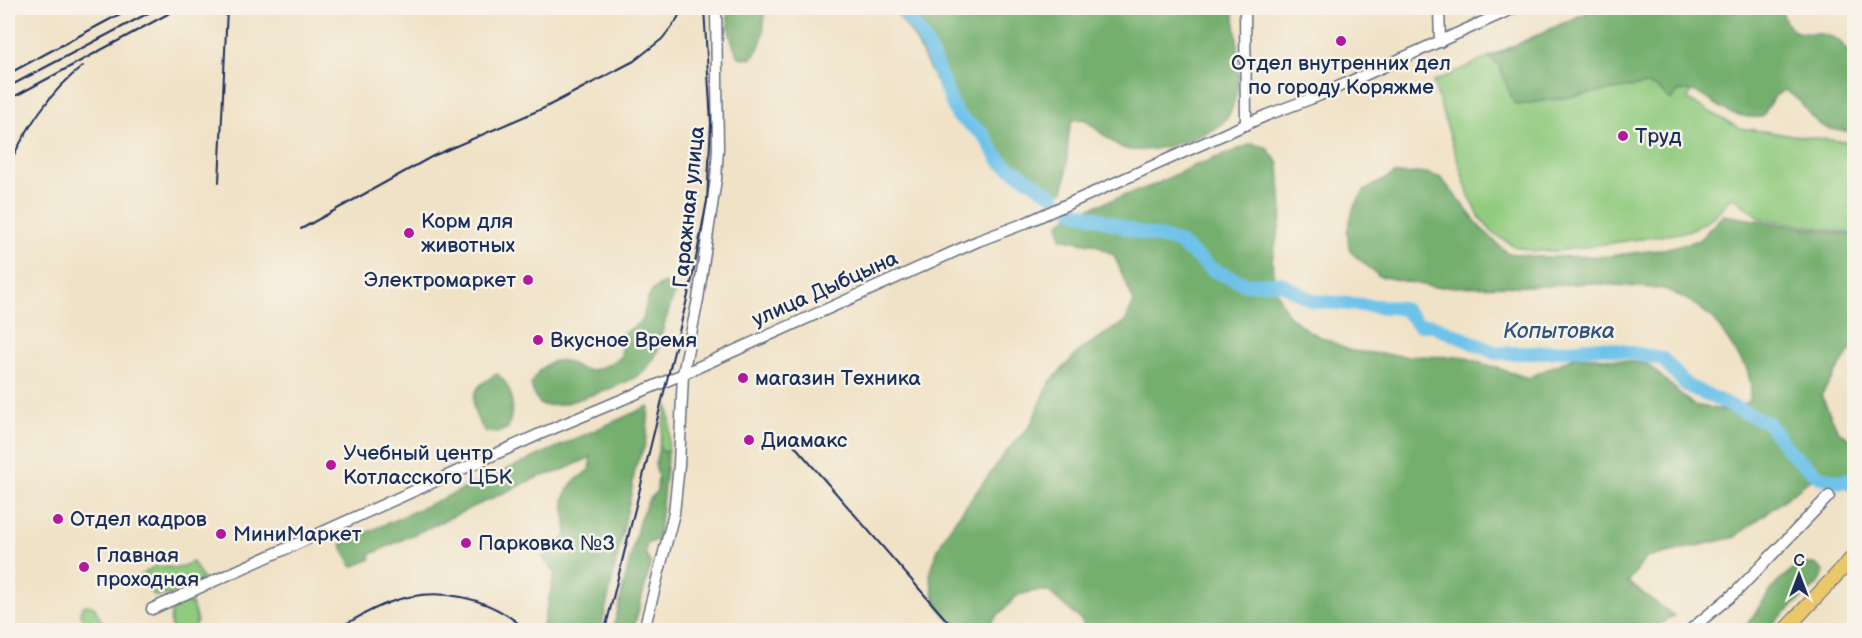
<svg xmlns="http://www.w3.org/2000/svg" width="1862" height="638" viewBox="0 0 1862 638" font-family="'Balsamiq Sans',sans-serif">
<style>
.green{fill:#91cb7f;stroke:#567d6e;stroke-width:1.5}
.forest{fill:#74af6e;stroke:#486f66;stroke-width:1.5}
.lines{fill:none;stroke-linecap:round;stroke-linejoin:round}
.river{stroke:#6ec2ea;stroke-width:14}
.minor-casing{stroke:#666e82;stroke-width:13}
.major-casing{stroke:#666e82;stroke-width:16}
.minor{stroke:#fff;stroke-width:10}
.major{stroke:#eac769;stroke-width:14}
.rail{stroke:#1b2f5e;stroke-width:2}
.poi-dot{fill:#b5179e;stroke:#f7f3e8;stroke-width:2}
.labels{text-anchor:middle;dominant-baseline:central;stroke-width:5;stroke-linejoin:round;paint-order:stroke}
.poi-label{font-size:21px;fill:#1b2f5e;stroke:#f7f3e8;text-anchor:start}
.street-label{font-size:21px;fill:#1b2f5e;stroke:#f7f3e8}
.water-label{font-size:22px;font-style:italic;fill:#305481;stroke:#f7f3e8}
</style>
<rect width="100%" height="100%" fill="#f7f3e8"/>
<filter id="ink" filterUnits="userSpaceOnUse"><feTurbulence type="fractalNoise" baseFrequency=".0167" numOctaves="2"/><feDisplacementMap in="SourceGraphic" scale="12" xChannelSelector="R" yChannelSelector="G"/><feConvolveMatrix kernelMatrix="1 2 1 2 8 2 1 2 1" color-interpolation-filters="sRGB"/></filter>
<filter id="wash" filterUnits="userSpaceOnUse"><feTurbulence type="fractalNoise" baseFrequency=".008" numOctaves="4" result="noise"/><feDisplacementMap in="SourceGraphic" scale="24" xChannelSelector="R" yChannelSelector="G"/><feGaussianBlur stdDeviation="1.35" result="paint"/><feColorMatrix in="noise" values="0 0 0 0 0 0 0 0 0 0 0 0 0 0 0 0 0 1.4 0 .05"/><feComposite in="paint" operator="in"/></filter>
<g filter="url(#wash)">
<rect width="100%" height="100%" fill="#f0e2c6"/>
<g class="green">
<path d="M 1597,8 L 1691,90 L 1688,100 L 1739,128 L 1854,143 L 1854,234 L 1760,218 L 1732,196 C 1717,215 1704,227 1680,233 L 1557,251 L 1534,251 L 1514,246 L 1494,234 L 1480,218 L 1468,193 L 1433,82 Z"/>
<path d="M 667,404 C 672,418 669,435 668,450 L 665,454 L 659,448 Z"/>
<polygon points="193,562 203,580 170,595 155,596 149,590 140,576 155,566 178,568"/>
<path d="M 186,601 L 186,603 L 192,604 L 197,621 L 192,630 L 172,630 C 170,620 169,611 176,603 Z"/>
<polygon points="87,605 94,607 106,630 89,630 80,614 82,607"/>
</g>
<g class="forest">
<path d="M 727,8 L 764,8 C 764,27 765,43 751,59 L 739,57 C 730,41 728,26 727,8 Z"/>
<path d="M 893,8 L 1233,8 C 1236,37 1244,70 1235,99 C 1233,106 1230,115 1225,120 C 1209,138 1142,158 1121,147 C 1108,140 1096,128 1084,119 L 1072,120 C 1064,143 1070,168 1063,191 L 1052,196 L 1040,193 L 975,135 L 943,96 L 914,37 Z"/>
<path d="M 1597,8 L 1781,8 C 1790,48 1812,25 1836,39 C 1843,43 1849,53 1854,60 L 1854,131 C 1843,131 1827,131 1818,123 C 1805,112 1801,97 1784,90 L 1774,97 L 1762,117 C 1751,118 1740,116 1729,112 C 1713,106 1686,74 1671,100 C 1657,93 1667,87 1644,85 L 1518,105 L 1514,103 L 1499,65 L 1489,58 Z"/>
<polygon points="1252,144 1266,147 1279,164 1282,213 1272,261 1275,289 1288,315 1308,331 1351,351 1404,356 1463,357 1528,378 1574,357 1596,357 1647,364 1693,405 1733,412 1749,400 1751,385 1747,369 1714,319 1690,301 1665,289 1587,283 1545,286 1433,287 1379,276 1350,251 1347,232 1354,207 1364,191 1394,174 1426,173 1441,178 1481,228 1507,253 1539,257 1609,256 1664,249 1699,240 1723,215 1854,236 1854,345 1821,395 1838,431 1854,442 1854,490 1814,477 1735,537 1646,558 1628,582 1674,616 1652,630 1084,630 1082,621 1048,591 1035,591 1018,595 991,622 973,630 955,625 943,613 934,597 930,574 938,549 949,529 1006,452 1030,426 1050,382 1081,349 1125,322 1134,302 1114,255 1096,245 1061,238 1059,223 1073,214 1154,185 1191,167"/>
<path d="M 665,283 L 675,292 C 670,307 664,322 661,337 C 660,341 660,346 658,350 C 648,378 616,387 591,395 C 574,401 559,407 541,405 L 534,395 L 531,384 C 537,372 548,358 564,361 C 571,362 577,369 586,370 C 597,371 612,364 621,357 L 623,334 L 643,320 C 647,302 646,291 665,283 Z"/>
<path d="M 497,374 C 514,387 514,408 508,428 L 498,433 L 486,432 C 477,421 467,402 478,388 C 482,382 491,378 497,374 Z"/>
<polygon points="649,406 647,433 644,448 635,467 632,489 601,630 549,630 543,625 555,572 542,557 554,550 567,534 564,500 568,489 573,482 589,470 591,457 558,472 538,477 369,555 371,559 352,567 341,544"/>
<path d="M 659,448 L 665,453 L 668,450 L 659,532 L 658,539 L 647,544 C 644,553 646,556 651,564 L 633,630 L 613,630 L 640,518 L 648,501 L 657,491 L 658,476 L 655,464 Z"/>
<path d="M 1803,564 L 1815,564 L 1824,572 L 1819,583 L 1765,630 L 1740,630 L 1746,626 C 1762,604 1777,575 1803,564 Z"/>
</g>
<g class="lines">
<g class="river">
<polyline points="901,8 921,34 932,56 957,115 983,134 1001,162 1054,196"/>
<polyline points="1073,211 1101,219 1137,232 1178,242 1213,270 1246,284 1280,283 1313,301 1399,308 1405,310 1419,325 1432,325 1496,353 1533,353 1602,347 1663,359 1686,385 1768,423 1790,452 1820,477 1841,482 1854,478"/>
</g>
</g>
</g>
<g filter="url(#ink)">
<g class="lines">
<defs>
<g id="minor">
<polyline points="1245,8 1246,125"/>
<polyline points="1439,8 1440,42"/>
<polyline points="152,609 540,434 683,374 978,241 1023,224 1267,115 1318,96 1514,8"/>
<polyline points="644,630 674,513 679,465 683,374 698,299 716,179 718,148 716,8"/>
<polyline points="1690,630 1737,591 1829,496"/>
</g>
<polyline id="major" points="1785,630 1854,556"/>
</defs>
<use href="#minor" class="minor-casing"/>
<use href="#major" class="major-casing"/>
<use href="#minor" class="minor"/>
<use href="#major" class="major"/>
<g class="rail">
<polyline points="8,74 131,8"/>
<polyline points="8,87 158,8"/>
<polyline points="8,100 179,8"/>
<path d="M 8,166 C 28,127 48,93 83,66"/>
<polyline points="219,182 227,8"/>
<polyline points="301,229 433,156 544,108 634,61 662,39 676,21 683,8"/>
<polyline points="794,445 955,630"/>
<path d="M 334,630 C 352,621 369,610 388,603 C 436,585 489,596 526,630"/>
<polyline points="605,630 692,279 707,201 711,123 704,8"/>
</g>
</g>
</g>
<g class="poi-dot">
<circle cx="1341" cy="41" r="6"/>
<circle cx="1623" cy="136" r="6"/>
<circle cx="409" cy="233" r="6"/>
<circle cx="528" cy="280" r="6"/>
<circle cx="538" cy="340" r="6"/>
<circle cx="743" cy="378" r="6"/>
<circle cx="749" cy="440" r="6"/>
<circle cx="331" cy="465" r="6"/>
<circle cx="58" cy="519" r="6"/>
<circle cx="221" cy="534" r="6"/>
<circle cx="466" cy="543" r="6"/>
<circle cx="84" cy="567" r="6"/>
</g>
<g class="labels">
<g class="poi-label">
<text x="1341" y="63" text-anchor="middle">Отдел внутренних дел<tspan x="1341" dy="24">по городу Коряжме</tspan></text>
<text x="1635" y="136">Труд</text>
<text x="421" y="221">Корм для<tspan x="421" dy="24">животных</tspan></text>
<text x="516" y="280" text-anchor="end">Электромаркет</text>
<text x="550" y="340">Вкусное Время</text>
<text x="755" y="378">магазин Техника</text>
<text x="761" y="440">Диамакс</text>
<text x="343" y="453">Учебный центр<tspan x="343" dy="24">Котласского ЦБК</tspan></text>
<text x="70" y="519">Отдел кадров</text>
<text x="233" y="534">MиниMаркет</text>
<text x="478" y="543">Парковка №3</text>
<text x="96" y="555">Главная<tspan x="96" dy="24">проходная</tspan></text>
</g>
<g class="street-label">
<text transform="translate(689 207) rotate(-84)">Гаражная улица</text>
<text transform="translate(825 289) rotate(-24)">улица Дыбцына</text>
</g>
<g class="water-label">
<text x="1559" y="331">Копытовка</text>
</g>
</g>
<rect width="1862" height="638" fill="none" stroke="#f7f3e8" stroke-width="30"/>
<g transform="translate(1799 575)" stroke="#f7f3e8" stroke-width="4.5" paint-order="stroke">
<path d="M0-4.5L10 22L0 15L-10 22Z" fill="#1b2f5e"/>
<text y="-9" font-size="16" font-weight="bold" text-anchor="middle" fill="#1b2f5e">С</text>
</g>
</svg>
